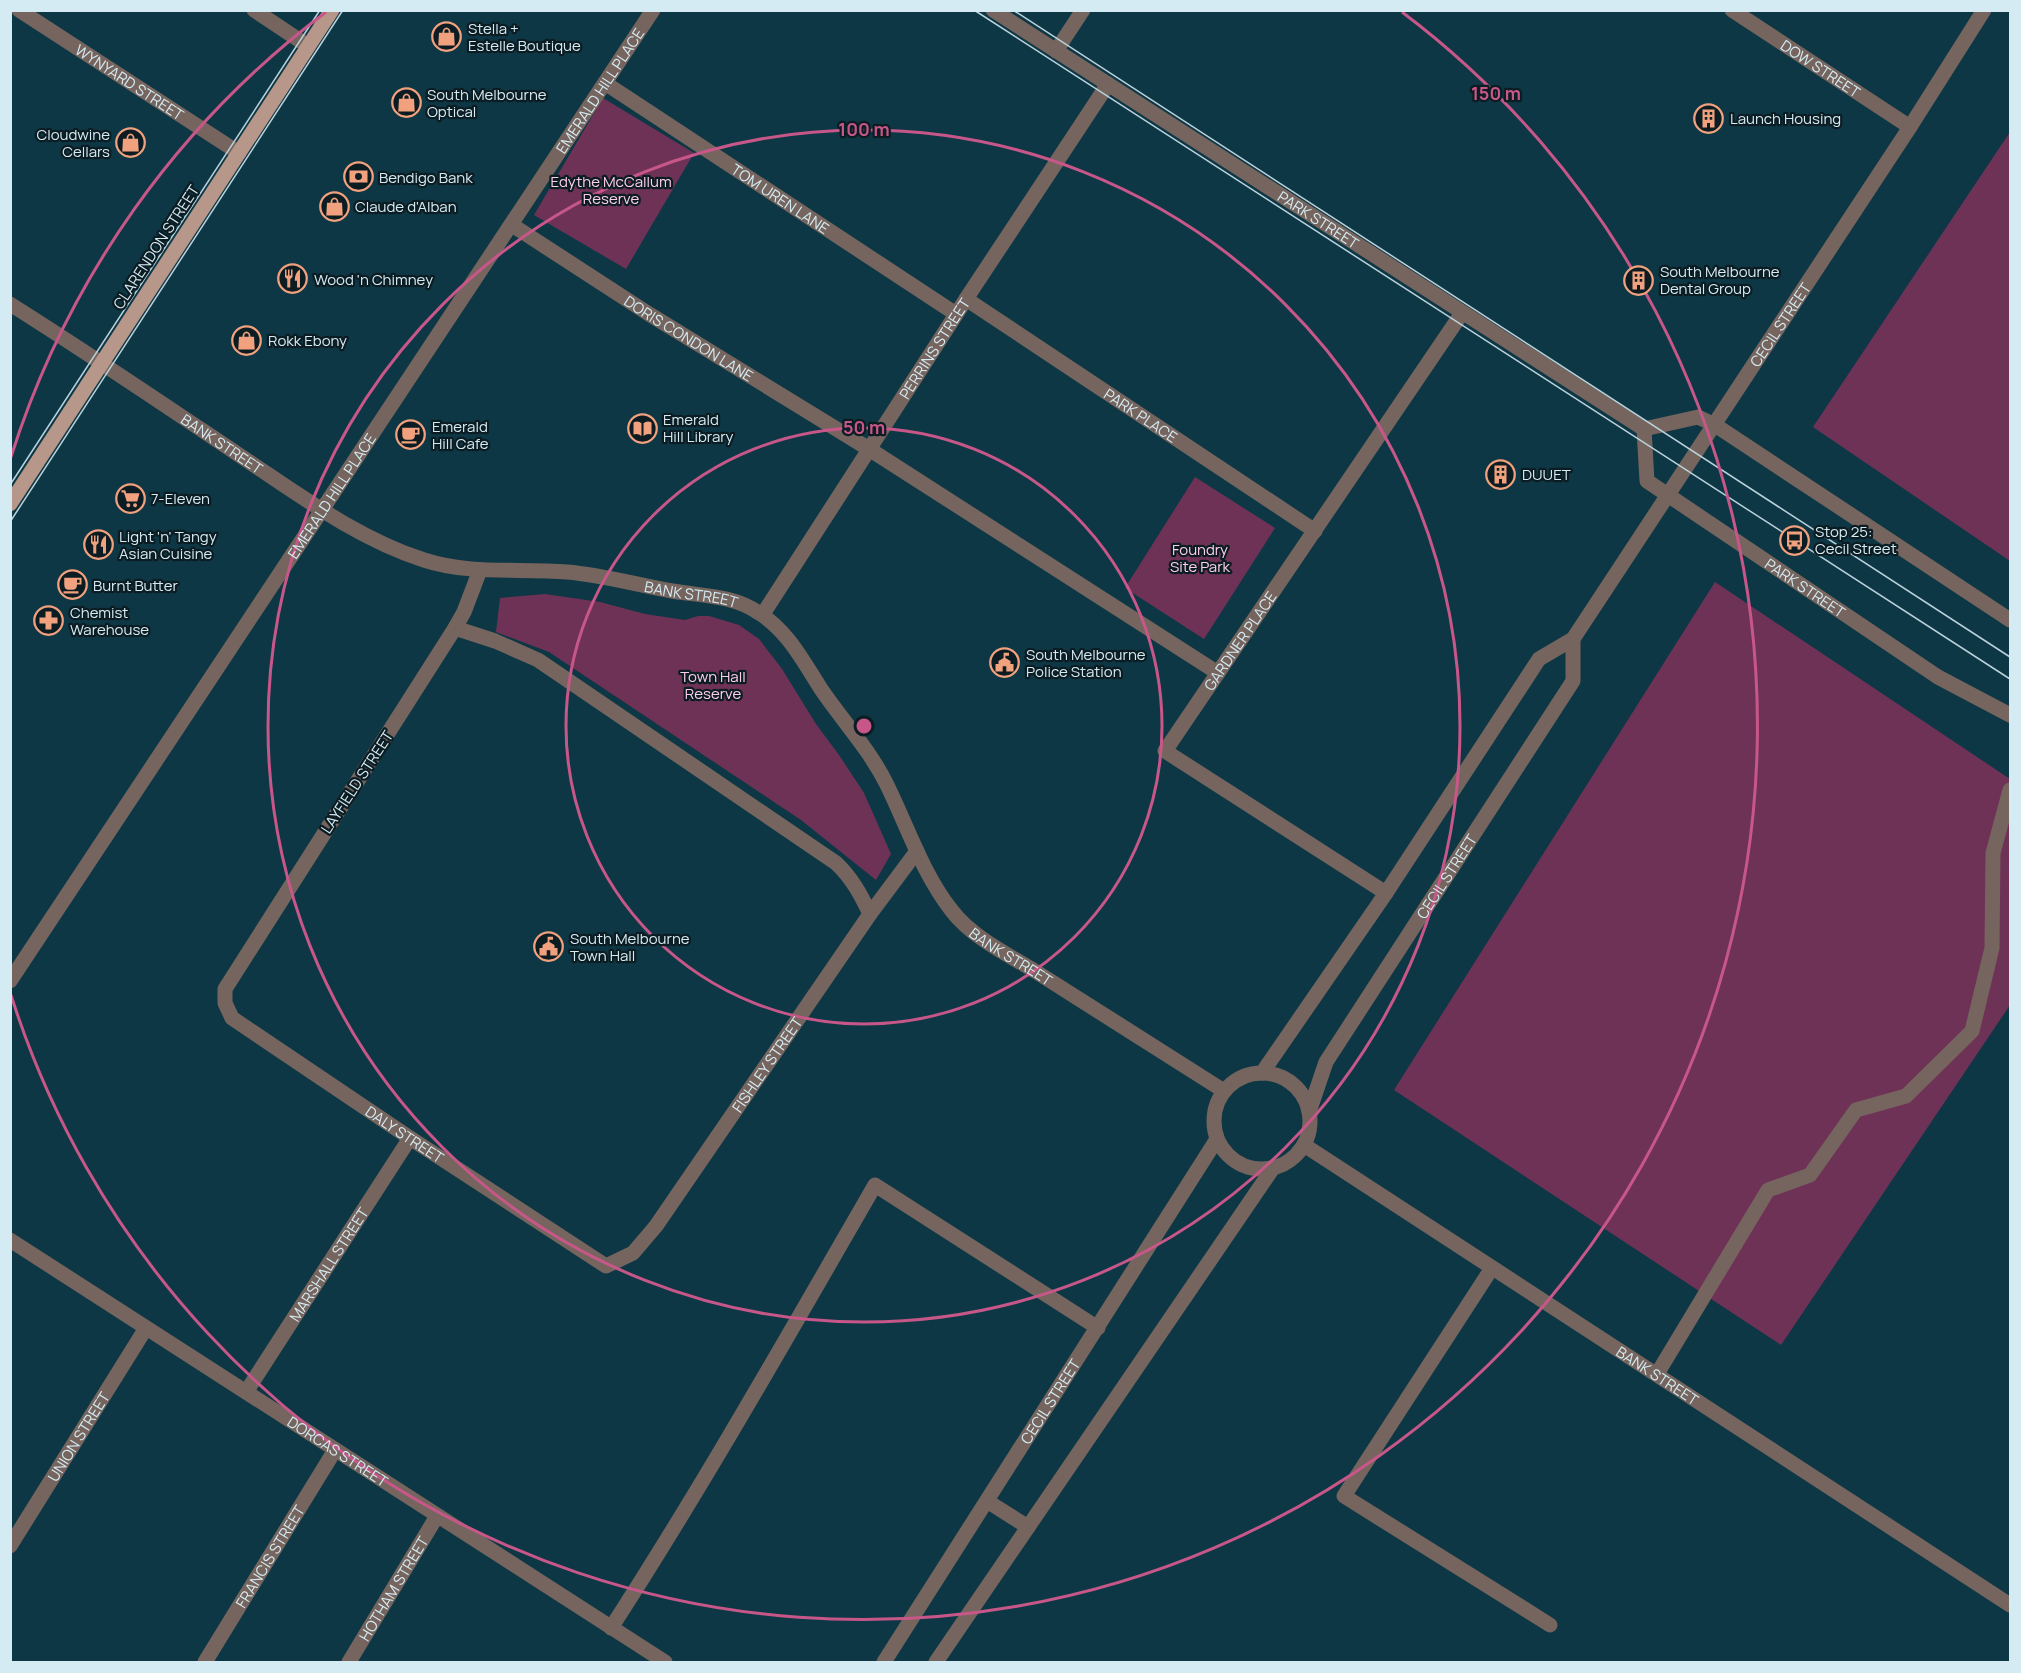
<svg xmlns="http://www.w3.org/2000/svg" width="2021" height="1673" viewBox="0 0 2021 1673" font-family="Manrope,sans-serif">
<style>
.green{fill:#6f3257}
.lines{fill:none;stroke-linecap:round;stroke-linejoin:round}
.service{stroke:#75655e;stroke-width:15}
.minor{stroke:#75655e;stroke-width:15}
.tertiary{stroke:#75655e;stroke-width:15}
.primary{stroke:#b79789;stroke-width:15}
.tram{stroke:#bad2db;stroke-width:1.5}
.ring{fill:none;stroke:#c85789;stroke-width:3}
.labels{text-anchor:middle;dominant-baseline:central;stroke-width:4.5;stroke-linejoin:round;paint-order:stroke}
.poi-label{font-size:15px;fill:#d5ebf3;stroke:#0c1c23;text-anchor:start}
.street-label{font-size:15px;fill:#d5ebf3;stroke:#0c1c23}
.park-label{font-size:15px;fill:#fecfe9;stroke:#0c1c23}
.centre{fill:#c85789;stroke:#0c1c23;stroke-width:3}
.ring-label{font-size:18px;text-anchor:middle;font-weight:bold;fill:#c85789;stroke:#0c1c23;stroke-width:4.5;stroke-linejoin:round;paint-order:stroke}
</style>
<rect width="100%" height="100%" fill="#0e3745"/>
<g class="green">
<polygon points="603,98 694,153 626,269 534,215"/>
<polygon points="2010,132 2010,561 1813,427"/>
<polygon points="1195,477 1275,528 1204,639 1125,588"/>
<polygon points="1715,582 2010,779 2010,1005 1781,1345 1394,1090"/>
<polygon points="545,594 600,602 645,614 685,620 698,616 709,616 739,625 759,639 782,669 816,724 839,755 864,793 891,854 876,880 801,820 549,652 496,632 500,598"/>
</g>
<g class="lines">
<g class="service">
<polyline points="254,10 308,46"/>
<path id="s1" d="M 605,83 L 956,314"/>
<path id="s2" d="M 512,225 L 649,314 L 869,449 L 1218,673"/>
<path id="s3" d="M 966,299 L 1315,531"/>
<path d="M 455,628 L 495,641 L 538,660 L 836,863 C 852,878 861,895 870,914"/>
<path id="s4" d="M 1386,893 L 1165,751 L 1462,313"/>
<path id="s5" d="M 10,981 L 653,10"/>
<polyline points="1492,1268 1344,1496 1550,1625"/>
<polyline points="1657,1374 1768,1190 1810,1175 1856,1110 1906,1096 1972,1031 1992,948 1993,853 2010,790"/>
<path d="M 611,1628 C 704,1484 789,1334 875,1185 L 1098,1328"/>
</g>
<g class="minor">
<path id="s6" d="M 19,10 L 239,153"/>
<path id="s7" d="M 1732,10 L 1910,127"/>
<polyline points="1056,51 1083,10"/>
<path id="s8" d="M 10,304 C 88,353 163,404 239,455 C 298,494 356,538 424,560 C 470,575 519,568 567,572 C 603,575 637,585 672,591 C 702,596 733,595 759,613 C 788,631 803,661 821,689 C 842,720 869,749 886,783 C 907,825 922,873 952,911 C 973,938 1009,955 1038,973 C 1100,1013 1162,1052 1224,1091"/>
<path id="s9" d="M 480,570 L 464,612 L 455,628 L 225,989 L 225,1003 L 232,1018 L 410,1138 L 606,1266 L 633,1253 L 656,1226 L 870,914 L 917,851"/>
<path id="s10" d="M 763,614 L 966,299 L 1108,84"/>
<path id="s11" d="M 1304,1145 L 2010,1605"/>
<path id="s12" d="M 246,1392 L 410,1138"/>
<path id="s13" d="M 10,1546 L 146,1328"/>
<path id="s14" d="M 205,1662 L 335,1450"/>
<path id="s15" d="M 349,1662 L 437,1516"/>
</g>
<g class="tertiary">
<path id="s16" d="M 993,10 L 1644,429 L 1698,417 L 1715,425 L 2010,620"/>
<path id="s17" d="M 1644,429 L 1647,481 L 1938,677 L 2010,715"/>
<path id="s18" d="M 1262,1073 L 1386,893 L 1539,659 L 1573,639 L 1910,127 L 1984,10"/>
<circle cx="1262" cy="1121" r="48"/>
<path id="s19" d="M 1309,1112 L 1326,1062 L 1573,681 L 1573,639"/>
<path id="s20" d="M 10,1240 L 665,1662"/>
<polyline points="987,1501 1028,1527"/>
<path id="s21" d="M 884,1662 L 1217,1139"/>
<polyline points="936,1662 1273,1168"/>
</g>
<polyline class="primary" points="10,504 332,10"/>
<g class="tram">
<polyline points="974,10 2010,679"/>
<polyline points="1013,10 2010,657"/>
<polyline points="10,485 320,10"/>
<polyline points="10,522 343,10"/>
</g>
</g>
<g class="ring">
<circle cx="864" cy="726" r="298"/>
<circle cx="864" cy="726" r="596"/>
<path d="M11 457A894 894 0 0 1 326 12M1402 12A894 894 0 1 1 11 995"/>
</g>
<defs>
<symbol id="shop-ring" viewBox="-11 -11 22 22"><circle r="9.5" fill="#0c1c23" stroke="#f1a17d" stroke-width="1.5"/><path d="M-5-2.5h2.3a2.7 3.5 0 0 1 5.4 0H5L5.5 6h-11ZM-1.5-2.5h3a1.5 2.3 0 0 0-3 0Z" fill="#f1a17d"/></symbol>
<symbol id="building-ring" viewBox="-11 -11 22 22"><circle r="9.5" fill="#0c1c23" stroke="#f1a17d" stroke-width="1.5"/><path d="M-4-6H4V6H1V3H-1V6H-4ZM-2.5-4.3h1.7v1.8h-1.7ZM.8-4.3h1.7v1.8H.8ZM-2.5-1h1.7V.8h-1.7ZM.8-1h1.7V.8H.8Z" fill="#f1a17d"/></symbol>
<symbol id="bank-ring" viewBox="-11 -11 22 22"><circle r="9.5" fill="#0c1c23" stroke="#f1a17d" stroke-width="1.5"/><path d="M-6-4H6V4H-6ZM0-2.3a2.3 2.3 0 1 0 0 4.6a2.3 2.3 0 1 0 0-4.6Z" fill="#f1a17d"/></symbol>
<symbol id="restaurant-ring" viewBox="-11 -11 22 22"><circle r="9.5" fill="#0c1c23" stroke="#f1a17d" stroke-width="1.5"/><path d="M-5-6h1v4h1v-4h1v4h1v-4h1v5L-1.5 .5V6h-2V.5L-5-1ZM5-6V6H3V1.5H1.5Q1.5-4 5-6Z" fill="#f1a17d"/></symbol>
<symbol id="library-ring" viewBox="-11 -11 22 22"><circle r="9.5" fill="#0c1c23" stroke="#f1a17d" stroke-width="1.5"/><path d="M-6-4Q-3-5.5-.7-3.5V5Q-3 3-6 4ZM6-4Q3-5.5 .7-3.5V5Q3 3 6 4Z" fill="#f1a17d"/></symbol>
<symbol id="cafe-ring" viewBox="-11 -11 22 22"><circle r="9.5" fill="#0c1c23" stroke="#f1a17d" stroke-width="1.5"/><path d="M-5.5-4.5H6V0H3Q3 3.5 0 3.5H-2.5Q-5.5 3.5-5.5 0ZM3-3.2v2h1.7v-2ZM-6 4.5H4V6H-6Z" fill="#f1a17d"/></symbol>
<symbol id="supermarket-ring" viewBox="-11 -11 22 22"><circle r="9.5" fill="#0c1c23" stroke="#f1a17d" stroke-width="1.5"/><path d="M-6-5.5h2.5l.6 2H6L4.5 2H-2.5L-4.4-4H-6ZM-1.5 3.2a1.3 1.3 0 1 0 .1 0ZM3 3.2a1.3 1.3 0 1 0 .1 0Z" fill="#f1a17d"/></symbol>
<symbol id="bus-ring" viewBox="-11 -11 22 22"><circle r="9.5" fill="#0c1c23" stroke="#f1a17d" stroke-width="1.5"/><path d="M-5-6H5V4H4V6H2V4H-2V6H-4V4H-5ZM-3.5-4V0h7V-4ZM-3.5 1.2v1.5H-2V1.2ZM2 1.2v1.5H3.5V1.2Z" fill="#f1a17d"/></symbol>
<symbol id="pharmacy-ring" viewBox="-11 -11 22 22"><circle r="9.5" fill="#0c1c23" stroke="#f1a17d" stroke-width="1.5"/><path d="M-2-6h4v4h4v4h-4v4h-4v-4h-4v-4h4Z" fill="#f1a17d"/></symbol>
<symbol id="civic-ring" viewBox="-11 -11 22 22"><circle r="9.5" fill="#0c1c23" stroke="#f1a17d" stroke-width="1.5"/><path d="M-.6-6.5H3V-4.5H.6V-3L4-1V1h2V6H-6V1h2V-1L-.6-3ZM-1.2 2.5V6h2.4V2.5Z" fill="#f1a17d"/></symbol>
</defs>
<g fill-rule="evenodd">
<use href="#shop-ring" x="430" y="20" width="33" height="33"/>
<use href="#shop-ring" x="390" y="86" width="33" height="33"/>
<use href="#building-ring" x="1692" y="102" width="33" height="33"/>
<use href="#shop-ring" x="114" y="126" width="33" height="33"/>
<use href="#bank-ring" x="342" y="160" width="33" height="33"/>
<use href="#shop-ring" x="318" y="190" width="33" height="33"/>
<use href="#restaurant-ring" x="276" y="262" width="33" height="33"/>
<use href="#building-ring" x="1622" y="264" width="33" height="33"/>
<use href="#shop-ring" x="230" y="324" width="33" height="33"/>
<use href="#library-ring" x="626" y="412" width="33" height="33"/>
<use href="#cafe-ring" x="394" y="418" width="33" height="33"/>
<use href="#building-ring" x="1484" y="458" width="33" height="33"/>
<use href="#supermarket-ring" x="114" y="482" width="33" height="33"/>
<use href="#bus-ring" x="1778" y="524" width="33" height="33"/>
<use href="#restaurant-ring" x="82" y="528" width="33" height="33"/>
<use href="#cafe-ring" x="56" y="568" width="33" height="33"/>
<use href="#pharmacy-ring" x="32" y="604" width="33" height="33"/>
<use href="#civic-ring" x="988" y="646" width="33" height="33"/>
<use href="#civic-ring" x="532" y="930" width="33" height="33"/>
</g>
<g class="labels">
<g class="poi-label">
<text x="468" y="28">Stella +<tspan x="468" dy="17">Estelle Boutique</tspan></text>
<text x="427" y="94">South Melbourne<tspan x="427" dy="17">Optical</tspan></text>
<text x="1730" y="118">Launch Housing</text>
<text x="110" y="134" text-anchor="end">Cloudwine<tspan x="110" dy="17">Cellars</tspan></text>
<text x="379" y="177">Bendigo Bank</text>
<text x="355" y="206">Claude d'Alban</text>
<text x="1660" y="271">South Melbourne<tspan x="1660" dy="17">Dental Group</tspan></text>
<text x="314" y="279">Wood 'n Chimney</text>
<text x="268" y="340">Rokk Ebony</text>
<text x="663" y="419">Emerald<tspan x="663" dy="17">Hill Library</tspan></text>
<text x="432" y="426">Emerald<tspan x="432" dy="17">Hill Cafe</tspan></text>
<text x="1522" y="474">DUUET</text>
<text x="151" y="498">7-Eleven</text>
<text x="1815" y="531">Stop 25:<tspan x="1815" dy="17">Cecil Street</tspan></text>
<text x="119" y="536">Light 'n' Tangy<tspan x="119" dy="17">Asian Cuisine</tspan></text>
<text x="93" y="585">Burnt Butter</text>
<text x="70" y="612">Chemist<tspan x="70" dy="17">Warehouse</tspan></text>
<text x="1026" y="654">South Melbourne<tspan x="1026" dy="17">Police Station</tspan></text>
<text x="570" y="938">South Melbourne<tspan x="570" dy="17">Town Hall</tspan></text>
</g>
<g class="street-label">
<text stroke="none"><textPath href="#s7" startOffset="106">DOW STREET</textPath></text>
<text stroke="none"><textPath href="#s6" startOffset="132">WYNYARD STREET</textPath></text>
<text stroke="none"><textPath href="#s5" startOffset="1068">EMERALD HILL PLACE</textPath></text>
<text stroke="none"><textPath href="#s1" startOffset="210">TOM UREN LANE</textPath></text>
<text stroke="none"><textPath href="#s16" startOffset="387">PARK STREET</textPath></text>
<text transform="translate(156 247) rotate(-57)">CLARENDON STREET</text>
<text stroke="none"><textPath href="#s18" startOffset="914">CECIL STREET</textPath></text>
<text stroke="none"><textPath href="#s2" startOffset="210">DORIS CONDON LANE</textPath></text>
<text stroke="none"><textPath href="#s10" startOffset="316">PERRINS STREET</textPath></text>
<text stroke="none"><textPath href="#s3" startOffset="210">PARK PLACE</textPath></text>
<text stroke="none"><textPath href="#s8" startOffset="254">BANK STREET</textPath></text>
<text stroke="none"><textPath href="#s5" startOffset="582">EMERALD HILL PLACE</textPath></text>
<text stroke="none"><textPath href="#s17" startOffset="243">PARK STREET</textPath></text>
<text stroke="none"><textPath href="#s8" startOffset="758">BANK STREET</textPath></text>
<text stroke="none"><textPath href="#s4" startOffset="396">GARDNER PLACE</textPath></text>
<text transform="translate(357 782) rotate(-57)">LAYFIELD STREET</text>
<text stroke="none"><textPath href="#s19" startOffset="274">CECIL STREET</textPath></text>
<text stroke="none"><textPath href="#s8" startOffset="1262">BANK STREET</textPath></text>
<text stroke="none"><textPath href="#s9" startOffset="1232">FISHLEY STREET</textPath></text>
<text stroke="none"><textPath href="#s9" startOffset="730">DALY STREET</textPath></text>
<text stroke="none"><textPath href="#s12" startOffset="152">MARSHALL STREET</textPath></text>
<text stroke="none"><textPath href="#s11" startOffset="422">BANK STREET</textPath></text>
<text stroke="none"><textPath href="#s21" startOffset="309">CECIL STREET</textPath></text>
<text stroke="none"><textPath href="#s13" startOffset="129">UNION STREET</textPath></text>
<text stroke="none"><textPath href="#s20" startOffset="390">DORCAS STREET</textPath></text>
<text stroke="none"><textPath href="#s14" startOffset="124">FRANCIS STREET</textPath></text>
<text stroke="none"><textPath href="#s15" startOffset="86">HOTHAM STREET</textPath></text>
</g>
<g class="park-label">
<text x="611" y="181">Edythe McCallum<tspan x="611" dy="17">Reserve</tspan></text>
<text x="1200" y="549">Foundry<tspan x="1200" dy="17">Site Park</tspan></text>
<text x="713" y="676">Town Hall<tspan x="713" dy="17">Reserve</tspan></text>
</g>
</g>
<circle cx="864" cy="726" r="9" class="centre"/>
<g class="ring-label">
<text x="1496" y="100">150 m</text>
<text x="864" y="136">100 m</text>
<text x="864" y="434">50 m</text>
</g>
<rect width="2021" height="1673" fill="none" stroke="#d5ebf3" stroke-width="24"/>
</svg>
